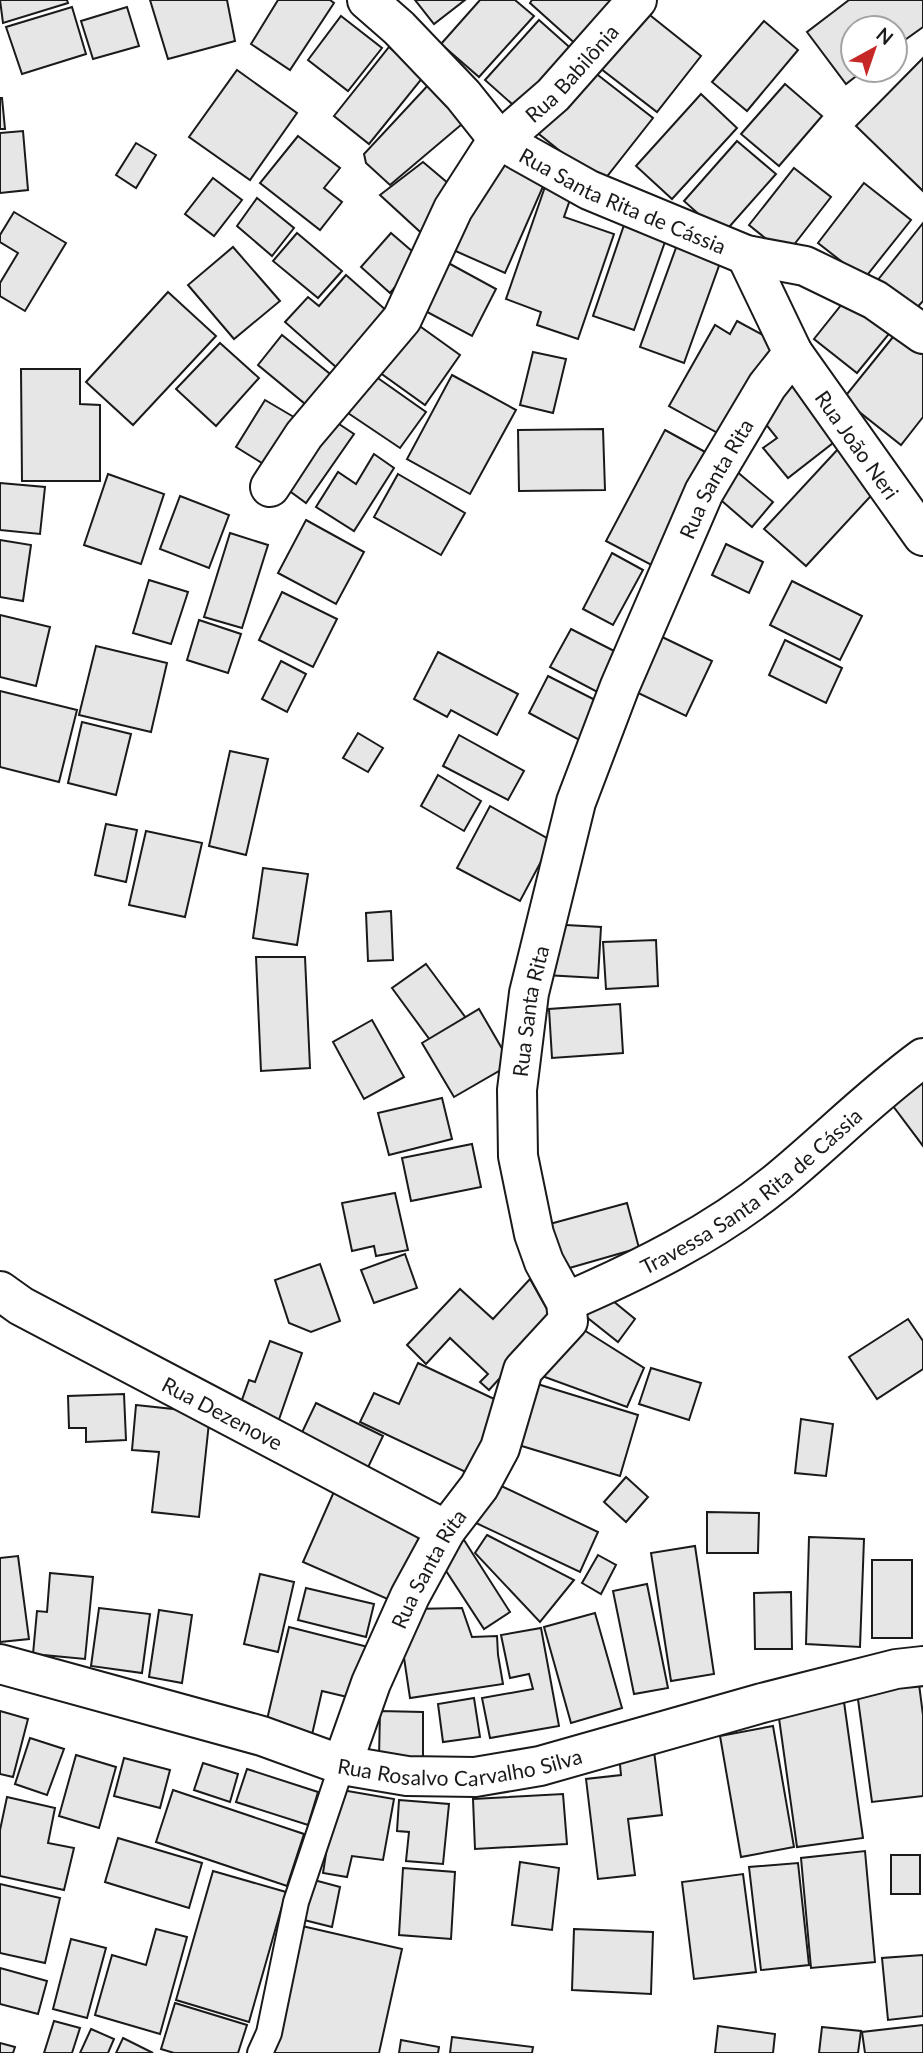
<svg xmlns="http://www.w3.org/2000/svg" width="923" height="2053" viewBox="0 0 923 2053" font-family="Lato,sans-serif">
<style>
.building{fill:#e6e6e6;stroke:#1a1a1a;stroke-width:2}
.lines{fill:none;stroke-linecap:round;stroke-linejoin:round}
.service-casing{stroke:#1a1a1a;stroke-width:28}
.minor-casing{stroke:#1a1a1a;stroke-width:42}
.service{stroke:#fff;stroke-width:24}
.minor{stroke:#fff;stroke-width:38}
.labels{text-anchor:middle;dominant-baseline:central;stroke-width:5;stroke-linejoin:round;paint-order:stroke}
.street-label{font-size:21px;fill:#1a1a1a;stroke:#fff}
</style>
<rect width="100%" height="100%" fill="#fff"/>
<g class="building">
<polygon points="0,0 67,0 68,3 3,23"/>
<polygon points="150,0 227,0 235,41 168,59"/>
<polygon points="278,0 330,0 334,3 290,70 251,44"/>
<polygon points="415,0 465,0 434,24"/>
<polygon points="480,0 515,0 534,16 479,77 441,44"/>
<polygon points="532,0 615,0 579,47 530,3"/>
<polygon points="849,0 923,0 923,27 895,47 895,28 853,28 853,70 864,70 846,84 807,32"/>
<polygon points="72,7 86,54 22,74 6,27"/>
<polygon points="127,7 139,46 93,59 81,21"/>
<polygon points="641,8 701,56 657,112 596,65"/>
<polygon points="341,16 382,48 348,91 308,60"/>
<polygon points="539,20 575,52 521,112 485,80"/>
<polygon points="764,21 798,50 747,111 712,82"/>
<polygon points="389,47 424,76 369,144 334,116"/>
<polygon points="923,58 923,191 856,126"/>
<polygon points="585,65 653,118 601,184 534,130"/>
<polygon points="237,70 297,113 250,180 189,137"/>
<polygon points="431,82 468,119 390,185 366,163 364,154"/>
<polygon points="785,84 822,116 779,166 741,134"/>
<polygon points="701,94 737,128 672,199 636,166"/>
<polygon points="0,98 2,98 5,129 0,129"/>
<polygon points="23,131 28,190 0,193 0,133"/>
<polygon points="298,136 340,168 324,188 342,202 320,230 260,183"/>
<polygon points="737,141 776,174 722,235 684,201"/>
<polygon points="136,143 156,155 136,188 116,175"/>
<polygon points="491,158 545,182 505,273 451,249"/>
<polygon points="423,162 455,189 429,240 380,195"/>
<polygon points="794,168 831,197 786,255 749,225"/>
<polygon points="213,178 242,200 214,236 185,214"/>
<polygon points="547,181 573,191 564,217 614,234 578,339 537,325 541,312 506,299"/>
<polygon points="864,183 911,220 864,279 818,243"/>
<polygon points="257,198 294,228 272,256 237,226"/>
<polygon points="14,212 66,243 25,311 0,296 0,283 18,253 0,242 0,235"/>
<polygon points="923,223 923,301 914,311 877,281"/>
<polygon points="624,225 666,239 634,330 593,316"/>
<polygon points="297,233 342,271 318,298 273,261"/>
<polygon points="391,233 420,258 390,293 361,267"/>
<polygon points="677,245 724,252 684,363 640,347"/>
<polygon points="233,247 280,301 234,339 188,285"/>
<polygon points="441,259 496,289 472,336 416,306"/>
<polygon points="346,275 396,319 345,375 285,322 308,297 319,306"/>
<polygon points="168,292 216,336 133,425 86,382"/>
<polygon points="850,294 893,329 857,373 814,339"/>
<polygon points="407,317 460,355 425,405 372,367"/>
<polygon points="737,321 776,342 723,436 669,406 715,325 730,334"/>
<polygon points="897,332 923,352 923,417 901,445 843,399"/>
<polygon points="282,335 335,378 310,408 258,365"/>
<polygon points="220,343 259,378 216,426 176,389"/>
<polygon points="533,352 566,359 553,413 520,405"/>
<polygon points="21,369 80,369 80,404 100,405 100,481 22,481"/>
<polygon points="365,369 426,412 400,448 339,407"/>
<polygon points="452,375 516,410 470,494 407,459"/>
<polygon points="797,380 842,436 788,478 763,448 777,438 756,412"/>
<polygon points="265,400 304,423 275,471 236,447"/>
<polygon points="327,416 354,434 306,503 280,484"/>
<polygon points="603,429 605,490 519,491 518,430"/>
<polygon points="665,430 718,459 659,569 606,541"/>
<polygon points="839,448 880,486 806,566 764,529"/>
<polygon points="374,454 394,468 354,531 316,507 338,472 356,484"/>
<polygon points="729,465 773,502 752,527 708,489"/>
<polygon points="108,474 164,494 141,564 84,545"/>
<polygon points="398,474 465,513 441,555 374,517"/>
<polygon points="0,483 45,487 40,534 0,530"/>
<polygon points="180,496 229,515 209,568 160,549"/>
<polygon points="306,520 364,552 336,604 278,573"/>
<polygon points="230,533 268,545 242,628 204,617"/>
<polygon points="0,540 31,545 23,601 0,597"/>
<polygon points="726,544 763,562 749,593 712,575"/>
<polygon points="612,553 643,570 613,625 583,609"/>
<polygon points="149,580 188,592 171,644 133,633"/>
<polygon points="792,581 862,616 840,660 770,625"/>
<polygon points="282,592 337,619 313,667 259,640"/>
<polygon points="0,615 50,627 36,686 0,677"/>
<polygon points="199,620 241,634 228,673 187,660"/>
<polygon points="571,629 624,656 603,695 550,667"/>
<polygon points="658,635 712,661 686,716 632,690"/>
<polygon points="785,640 842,668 826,703 769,675"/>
<polygon points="96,646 167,663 151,732 79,715"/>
<polygon points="438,652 518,694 497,735 451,710 447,717 414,699"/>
<polygon points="281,661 306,674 287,712 262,699"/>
<polygon points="548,676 605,705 585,743 529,713"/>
<polygon points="0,691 77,710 59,782 0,767"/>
<polygon points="82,722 131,734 116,795 68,783"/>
<polygon points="358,733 383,748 368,772 343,758"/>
<polygon points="459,735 524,771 508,800 443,766"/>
<polygon points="230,751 268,759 246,855 209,846"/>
<polygon points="438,775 481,801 464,831 421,806"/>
<polygon points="490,806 552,841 520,901 457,868"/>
<polygon points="106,824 137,830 126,882 95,875"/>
<polygon points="146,831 202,843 185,917 129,905"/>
<polygon points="263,868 308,874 297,945 253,938"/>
<polygon points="391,911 393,960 368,961 366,913"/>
<polygon points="548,924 601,927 598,978 545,975"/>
<polygon points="656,940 658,986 606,989 603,942"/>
<polygon points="256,957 305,957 310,1068 261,1071"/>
<polygon points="426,964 483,1041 449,1066 392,988"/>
<polygon points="620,1004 623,1053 552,1058 549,1009"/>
<polygon points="479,1009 511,1064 454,1097 422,1043"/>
<polygon points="372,1020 404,1077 364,1099 333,1042"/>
<polygon points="923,1077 923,1146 890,1102"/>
<polygon points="442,1098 452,1139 389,1155 378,1113"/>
<polygon points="472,1144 481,1187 411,1201 402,1158"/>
<polygon points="395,1193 408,1250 376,1256 374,1246 352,1251 342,1203"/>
<polygon points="627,1203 639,1248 559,1271 546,1225"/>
<polygon points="405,1254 417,1288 374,1303 361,1270"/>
<polygon points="320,1264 340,1321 311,1332 289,1323 275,1280"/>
<polygon points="530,1279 553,1320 489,1390 480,1382 488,1374 450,1338 426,1364 407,1345 460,1289 493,1319"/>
<polygon points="602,1292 635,1319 618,1342 584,1315"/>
<polygon points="908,1319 923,1341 923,1369 877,1399 849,1357"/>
<polygon points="576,1325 644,1368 627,1407 542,1376"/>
<polygon points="270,1341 302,1353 276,1428 237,1414 249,1380 255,1382"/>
<polygon points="418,1363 507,1405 474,1476 360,1422 374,1393 399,1404"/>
<polygon points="651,1368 701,1383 689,1420 639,1404"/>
<polygon points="531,1382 638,1415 620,1476 512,1443"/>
<polygon points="124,1394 126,1440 86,1442 86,1428 69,1428 68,1396"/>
<polygon points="316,1403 383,1436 362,1480 295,1447"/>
<polygon points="136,1405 210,1413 199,1517 152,1512 159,1452 132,1450"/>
<polygon points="801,1419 833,1424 826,1476 795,1473"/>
<polygon points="626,1477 648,1497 626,1522 604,1502"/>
<polygon points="495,1483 598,1532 580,1572 476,1523"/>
<polygon points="336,1487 424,1526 392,1601 303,1562"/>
<polygon points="707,1512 759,1513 758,1553 707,1553"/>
<polygon points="487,1535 574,1580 540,1622 475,1553"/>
<polygon points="809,1537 864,1539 860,1647 806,1644"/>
<polygon points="464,1540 510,1612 484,1629 437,1557"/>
<polygon points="695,1546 714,1674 671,1681 651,1553"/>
<polygon points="598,1555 616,1565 601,1594 582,1583"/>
<polygon points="18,1556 29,1639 0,1642 0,1558"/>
<rect x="872" y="1560" width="40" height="78"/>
<polygon points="50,1573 93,1577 85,1659 33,1654 37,1611 47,1612"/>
<polygon points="260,1574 294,1582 278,1652 244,1644"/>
<polygon points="647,1584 668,1688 634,1694 613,1591"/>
<polygon points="306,1588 374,1604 366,1637 298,1620"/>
<polygon points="791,1592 792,1649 755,1649 754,1593"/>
<polygon points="99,1608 150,1614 142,1673 91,1666"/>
<polygon points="462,1608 472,1637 497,1636 498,1655 503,1684 410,1698 403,1651 412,1609"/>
<polygon points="159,1610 192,1615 182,1683 149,1677"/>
<polygon points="595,1613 622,1708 571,1723 544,1627"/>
<polygon points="289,1627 372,1648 360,1700 322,1691 311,1739 265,1728"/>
<polygon points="541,1628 559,1726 490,1738 482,1698 533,1689 529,1674 510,1678 501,1635"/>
<polygon points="919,1684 923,1715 923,1796 872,1802 857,1692"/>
<polygon points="474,1698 480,1737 443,1742 438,1704"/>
<polygon points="844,1702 863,1838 797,1847 778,1711"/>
<polygon points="0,1711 28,1719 13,1777 0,1774"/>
<polygon points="380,1711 423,1712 423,1758 379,1758"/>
<polygon points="773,1726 794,1847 741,1857 720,1736"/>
<polygon points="30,1738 64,1749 47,1795 15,1784"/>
<polygon points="654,1751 662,1815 628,1819 635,1875 598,1879 586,1779 621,1775 619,1755"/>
<polygon points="76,1755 116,1767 99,1828 59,1816"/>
<polygon points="124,1758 170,1770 160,1808 114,1796"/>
<polygon points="203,1763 238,1774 230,1802 194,1790"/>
<polygon points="247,1769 318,1792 308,1825 236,1802"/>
<polygon points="336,1789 394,1799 383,1860 352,1856 347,1877 323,1873"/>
<polygon points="173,1790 304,1834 287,1886 156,1842"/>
<polygon points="563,1794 567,1844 475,1849 473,1799"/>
<polygon points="7,1797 55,1808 48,1843 74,1848 64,1890 0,1876 0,1830"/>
<polygon points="399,1800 449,1804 443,1864 406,1861 409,1832 397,1831"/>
<polygon points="118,1838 202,1863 189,1908 105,1882"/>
<polygon points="865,1851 875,1962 811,1968 801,1858"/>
<rect x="891" y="1855" width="29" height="39"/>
<polygon points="520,1862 559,1868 552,1930 512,1925"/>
<polygon points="798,1863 809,1965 761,1970 749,1867"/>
<polygon points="403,1868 455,1872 451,1939 399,1935"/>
<polygon points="213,1871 286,1892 249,2022 176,2000"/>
<polygon points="743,1874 756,1972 694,1979 682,1882"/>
<polygon points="314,1880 340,1887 332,1927 304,1920"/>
<polygon points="0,1884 60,1898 45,1963 0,1953"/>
<polygon points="302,1926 402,1949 379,2053 273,2053"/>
<polygon points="156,1929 187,1937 160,2034 95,2015 112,1955 146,1965"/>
<polygon points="574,1929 653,1932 651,1994 572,1990"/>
<polygon points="71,1939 106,1948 87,2018 53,2009"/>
<polygon points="923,1955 923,2016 888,2020 882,1958"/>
<polygon points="0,1968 47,1981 38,2014 0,2004"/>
<polygon points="175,2003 247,2025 238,2053 174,2053 161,2049"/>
<polygon points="54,2021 80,2028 72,2053 44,2053"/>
<polygon points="923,2025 923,2053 865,2053 862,2032"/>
<polygon points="718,2026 775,2034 773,2053 715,2053"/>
<polygon points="822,2027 861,2031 858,2053 819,2053"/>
<polygon points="91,2029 114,2039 108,2053 80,2053"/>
<polygon points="452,2037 533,2047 532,2053 450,2053"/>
<polygon points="123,2038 153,2053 116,2053"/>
<polygon points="401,2040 439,2047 438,2053 399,2053"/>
<polygon points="0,2043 15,2047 13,2053 0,2053"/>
</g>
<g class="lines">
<defs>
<polyline id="service" points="260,2053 269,2033 296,1902 342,1765"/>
<g id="minor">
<path id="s1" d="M 367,0 L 399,28 L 463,95 L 498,139 L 589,190 L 746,255 L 805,266 L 875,300 L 923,334"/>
<path id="s2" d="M 793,353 L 923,536"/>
<path id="s3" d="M 270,487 L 304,435 L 402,319 L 453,209 L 498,139 L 507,135 L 553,95 L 637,0"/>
<path id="s4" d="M 0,1291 L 21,1306 L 446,1530"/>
<path id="s5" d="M 566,1302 C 640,1270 713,1234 776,1183 C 825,1143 871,1096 923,1058"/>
<path id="s6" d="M 0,1664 L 262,1736 L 342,1765 L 407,1776 L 475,1777 L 540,1766 L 762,1703 L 896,1669 L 923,1666"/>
<path id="s7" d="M 342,1765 L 371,1683 L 410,1596 L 446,1530 L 479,1487 L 500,1448 L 523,1370 L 568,1321 L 566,1302 L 544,1262 L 534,1234 L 518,1156 L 517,1090 L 529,993 L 576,802 L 620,686 L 704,492 L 767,386 L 793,353 L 746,255"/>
</g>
</defs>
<use href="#service" class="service-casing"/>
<use href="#minor" class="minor-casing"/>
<use href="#service" class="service"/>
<use href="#minor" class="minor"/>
</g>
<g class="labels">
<g class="street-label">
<text stroke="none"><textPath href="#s3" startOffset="518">Rua Babilônia</textPath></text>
<text stroke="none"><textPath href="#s1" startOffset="331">Rua Santa Rita de Cássia</textPath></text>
<text stroke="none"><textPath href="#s2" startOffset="112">Rua João Neri</textPath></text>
<text stroke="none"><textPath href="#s7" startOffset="1391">Rua Santa Rita</textPath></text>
<text stroke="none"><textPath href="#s7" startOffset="824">Rua Santa Rita</textPath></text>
<text stroke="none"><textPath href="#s5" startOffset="217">Travessa Santa Rita de Cássia</textPath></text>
<text stroke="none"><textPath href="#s4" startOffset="254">Rua Dezenove</textPath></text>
<text stroke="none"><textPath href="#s7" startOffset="215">Rua Santa Rita</textPath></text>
<text stroke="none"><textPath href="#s6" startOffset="476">Rua Rosalvo Carvalho Silva</textPath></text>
</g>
</g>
<g transform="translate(874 49) rotate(40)"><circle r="33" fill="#ffffff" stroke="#a3a3a3" stroke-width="2"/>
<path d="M0-5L12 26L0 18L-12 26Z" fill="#c62828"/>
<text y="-10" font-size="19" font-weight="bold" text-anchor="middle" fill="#1a1a1a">N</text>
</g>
</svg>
